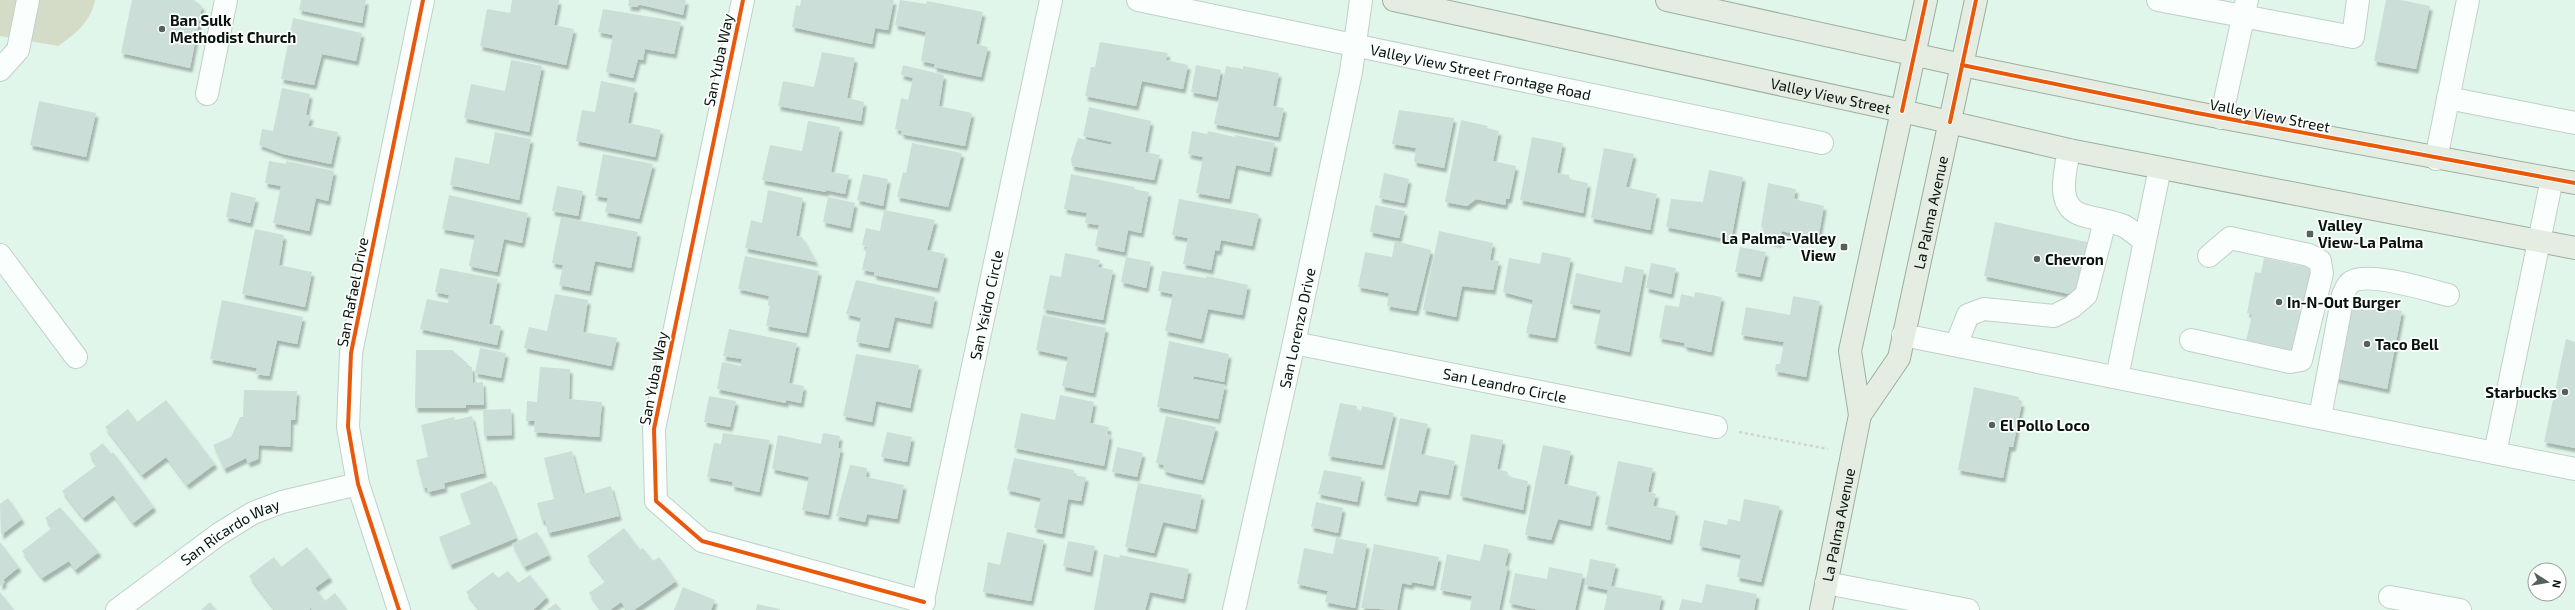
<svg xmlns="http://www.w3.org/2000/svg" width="2575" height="610" viewBox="0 0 2575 610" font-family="'Exo 2',sans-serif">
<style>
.green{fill:#d4dcc8}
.building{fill:#cbded8;filter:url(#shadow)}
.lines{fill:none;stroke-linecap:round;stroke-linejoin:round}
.minor-casing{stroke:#c0d0c8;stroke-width:24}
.major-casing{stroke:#9daf9b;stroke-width:24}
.path{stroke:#cfd6d2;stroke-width:2.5;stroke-dasharray:3 3;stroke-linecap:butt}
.minor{stroke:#fafefc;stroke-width:22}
.major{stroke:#e5ede2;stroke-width:22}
.cycleway-casing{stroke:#fff;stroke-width:6}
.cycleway{stroke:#e8590c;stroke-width:4}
.poi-dot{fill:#53635b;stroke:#fff;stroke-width:1.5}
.labels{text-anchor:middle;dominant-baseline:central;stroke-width:3.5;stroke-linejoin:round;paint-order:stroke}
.poi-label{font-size:15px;font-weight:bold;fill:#07140d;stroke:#fff;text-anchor:start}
.street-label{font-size:15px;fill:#07140d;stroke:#fff}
</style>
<defs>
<filter id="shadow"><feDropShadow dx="2.5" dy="4.5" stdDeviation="1" flood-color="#0004"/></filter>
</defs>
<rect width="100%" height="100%" fill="#e1f6eb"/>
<path class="green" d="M 0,0 L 95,0 C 91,22 75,34 58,46 L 0,36 Z"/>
<g class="building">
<polygon points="132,0 194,0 202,6 190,68 121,53"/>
<polygon points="301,0 366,0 362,23 299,10"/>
<polygon points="512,0 559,0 554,25 574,29 566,65 480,46 487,9 510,13"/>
<polygon points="629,0 686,0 683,15 638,4 637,7 628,6"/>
<polygon points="801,0 894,0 888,30 875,28 872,44 792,27 796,5 800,6"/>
<polygon points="900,0 926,4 927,1 983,12 976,44 988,47 981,77 934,67 935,64 921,61 926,32 895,25"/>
<polygon points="2386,0 2401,0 2430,6 2416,69 2374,61"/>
<polygon points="603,9 681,22 674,54 645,49 643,60 638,59 633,78 606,72 613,35 598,32"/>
<polygon points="293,18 362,33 356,61 322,54 314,85 281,79"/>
<polygon points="1100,42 1168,53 1166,60 1188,65 1183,89 1142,81 1136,106 1085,96 1091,67 1095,67"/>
<polygon points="822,52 855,58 847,98 864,102 861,121 778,106 783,81 814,87"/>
<polygon points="511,60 542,66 529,132 464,118 471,84 505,91"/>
<polygon points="903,65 944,75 939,106 972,113 965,146 901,134 902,131 895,129 901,98 908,100 913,78 901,75"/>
<polygon points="1196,65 1221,70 1216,97 1191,92"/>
<polygon points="1226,66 1243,69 1243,66 1279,73 1273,106 1284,108 1278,137 1214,124"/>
<polygon points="601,81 635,88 628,123 661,130 655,157 576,141 582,110 595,112"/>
<polygon points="282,88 310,94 306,115 311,116 308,126 338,132 331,164 283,154 259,145 262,129 273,131"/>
<polygon points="39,101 96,113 86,157 30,145"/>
<polygon points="1089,107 1151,121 1145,152 1160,155 1154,180 1072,166 1071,159 1078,138 1111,145 1112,142 1083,136"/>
<polygon points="1399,110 1454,118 1444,168 1414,162 1416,148 1392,144"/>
<polygon points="1461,120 1488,126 1487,128 1499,131 1493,161 1516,166 1509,199 1506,199 1505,205 1476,199 1467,206 1445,202"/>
<polygon points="808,121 840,127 831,172 849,175 845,194 826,190 826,192 762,180 770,145 802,151"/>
<polygon points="1192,131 1207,134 1208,131 1235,137 1235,135 1275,143 1269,172 1236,165 1229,199 1196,193 1203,157 1188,154"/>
<polygon points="495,132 531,139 519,200 450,185 455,157 489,164"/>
<polygon points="1532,137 1563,143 1557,173 1569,175 1569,179 1588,183 1583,213 1520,200"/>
<polygon points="912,143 962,153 948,207 897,197 903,172 906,173"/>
<polygon points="1604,148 1634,154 1626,187 1657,194 1650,230 1591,218"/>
<polygon points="603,154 653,164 639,219 605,212 608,198 595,196"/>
<polygon points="269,161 286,164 286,161 334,171 328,201 316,198 309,231 273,223 281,186 265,183"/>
<polygon points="1709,170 1743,177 1731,240 1666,227 1671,199 1703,202"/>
<polygon points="1384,173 1409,179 1404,203 1379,198"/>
<polygon points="863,174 888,179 883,206 857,200"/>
<polygon points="1071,174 1135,187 1134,189 1149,192 1141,233 1128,230 1124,252 1095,246 1099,225 1085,223 1087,213 1064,209"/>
<polygon points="1768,183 1796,189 1794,198 1798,200 1824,206 1818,239 1782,231 1779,243 1762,239 1764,228 1761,227"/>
<polygon points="557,186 583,191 578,216 552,211"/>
<polygon points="768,190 803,198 796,236 802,237 816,262 745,248 751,220 762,223"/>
<polygon points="231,192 256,198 250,223 226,217"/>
<polygon points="449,195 528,213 522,243 504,239 497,272 469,266 475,235 442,229"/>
<polygon points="828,197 855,203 850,228 823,222"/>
<polygon points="1179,199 1259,214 1252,246 1221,240 1219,251 1215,250 1211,270 1183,264 1188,238 1172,235"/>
<polygon points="1375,205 1405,211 1399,238 1370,232"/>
<polygon points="884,210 935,220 927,250 945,254 937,288 874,275 874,272 862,270 867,247 862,245 866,228 880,231"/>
<polygon points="561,217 638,232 631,268 595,261 589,291 559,285 563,265 552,263"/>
<polygon points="1995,222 2091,243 2079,296 1984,276"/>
<polygon points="255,229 284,235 279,265 312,272 305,307 242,294"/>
<polygon points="1439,231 1493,243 1490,260 1499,261 1493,290 1462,286 1456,317 1423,310"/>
<polygon points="1395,241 1431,250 1416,311 1387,306 1389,293 1358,287 1365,252 1392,257"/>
<polygon points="1740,247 1766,252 1760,277 1735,272"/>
<polygon points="1542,252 1571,258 1555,338 1526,333 1533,300 1503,292 1509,258 1540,264"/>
<polygon points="1065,253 1100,260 1098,267 1113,270 1103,320 1043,309 1050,275 1061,277"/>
<polygon points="745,256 819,271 806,333 766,326 770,306 768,305 769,296 738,289"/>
<polygon points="1126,257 1151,262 1146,288 1121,282"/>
<polygon points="2264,258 2312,268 2299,346 2292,345 2290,355 2245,346 2252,314 2247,313 2255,272 2261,273"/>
<polygon points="1651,263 1676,268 1671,294 1646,288"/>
<polygon points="1625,266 1644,270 1629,352 1594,344 1601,310 1570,304 1576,273 1622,283"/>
<polygon points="440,268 498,279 489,324 501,326 497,345 420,329 427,299 448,303 449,295 435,292"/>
<polygon points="1162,271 1206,278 1207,276 1248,285 1242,315 1208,309 1201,339 1165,331 1173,294 1158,291"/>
<polygon points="856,280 935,297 930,324 895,317 888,348 856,342 861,318 846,314"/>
<polygon points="1695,292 1722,297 1711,352 1684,346 1685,343 1659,338 1665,305 1679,307 1681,294 1694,297"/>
<polygon points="555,294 588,300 583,332 617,338 611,366 524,348 529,327 547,331"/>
<polygon points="1793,296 1820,301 1806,377 1775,371 1776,364 1780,364 1784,342 1741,335 1746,307 1790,315"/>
<polygon points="2347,299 2402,311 2387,389 2334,378"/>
<polygon points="222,300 303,317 297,344 277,340 269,376 255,374 257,368 210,359"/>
<polygon points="1043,315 1106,328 1093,393 1062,386 1068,357 1036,350"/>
<polygon points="729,329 797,343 789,383 804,386 801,403 786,400 786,403 717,389 722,362 741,366 742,359 723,356"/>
<polygon points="2566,339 2575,342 2575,448 2544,442"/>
<polygon points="1169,341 1229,354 1224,382 1194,376 1193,379 1225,385 1218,419 1157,407"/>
<polygon points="480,348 506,353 501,378 475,373"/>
<polygon points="416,350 452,350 467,363 467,367 472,367 473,383 483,382 484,405 466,405 466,408 415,408"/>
<polygon points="856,354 919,365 910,408 876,401 872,422 843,416"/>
<polygon points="540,367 570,369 569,399 602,402 599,437 534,432 535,421 526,421 527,401 537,402"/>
<polygon points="1974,387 2019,397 2018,402 2022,402 2013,447 2009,447 2003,478 1958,470"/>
<polygon points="244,390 297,391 295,420 291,420 290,447 259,445 258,459 248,463 246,458 224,469 213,445 231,437 240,417 243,417"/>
<polygon points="1060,395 1094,402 1090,423 1109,427 1107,434 1110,435 1104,466 1014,448 1021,413 1055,420"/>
<polygon points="709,396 736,401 730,427 704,422"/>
<polygon points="166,400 215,464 187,485 166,457 142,475 105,427 128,409 137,422"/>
<polygon points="1340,403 1357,406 1356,410 1361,411 1362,406 1394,413 1382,465 1328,456"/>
<polygon points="511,409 512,435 484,436 483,410"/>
<polygon points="472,416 484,473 444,483 445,488 428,492 427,488 423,488 416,460 428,457 421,425 454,417 455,420"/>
<polygon points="1166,416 1216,427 1202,480 1170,473 1163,470 1164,465 1156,463"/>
<polygon points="1400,418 1428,424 1421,454 1455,461 1448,495 1419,490 1416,502 1384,496"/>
<polygon points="887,432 912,437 907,462 881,457"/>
<polygon points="723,433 770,440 759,492 732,486 733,482 707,477 714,443 721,444"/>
<polygon points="823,433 840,436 838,448 841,448 828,515 802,510 809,477 772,469 778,435 821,444"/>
<polygon points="1471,434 1503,440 1497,469 1508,472 1507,476 1528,481 1523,510 1460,496"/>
<polygon points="103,443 111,454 113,452 154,507 133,523 113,495 83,518 62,491 97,465 89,454"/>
<polygon points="1543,445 1571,451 1564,484 1597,492 1590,526 1558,519 1551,540 1525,535"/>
<polygon points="1117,447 1143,453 1137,477 1112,472"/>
<polygon points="572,451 583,494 611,486 619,516 548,533 545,520 542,521 537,503 554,499 544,458"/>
<polygon points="1014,458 1074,470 1073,475 1086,477 1081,501 1068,499 1062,534 1034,528 1041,498 1007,490"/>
<polygon points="1618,461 1653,468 1648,492 1656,494 1653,506 1676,511 1670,540 1605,525"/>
<polygon points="850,465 867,468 866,477 904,485 897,519 867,514 865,522 836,516"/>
<polygon points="1324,470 1362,477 1357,502 1318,494"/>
<polygon points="492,481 516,538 450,565 439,537 471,524 460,494"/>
<polygon points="1138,483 1202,495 1195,529 1163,522 1154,553 1125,547"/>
<polygon points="8,498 22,519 1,535 0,504"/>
<polygon points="1744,499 1780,506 1761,582 1737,577 1741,555 1699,546 1704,520 1727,525 1728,519 1740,521"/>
<polygon points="1316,502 1343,508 1338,533 1311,527"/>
<polygon points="60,507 99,552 75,570 69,561 42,578 22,551 52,528 45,518"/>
<polygon points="624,528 640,550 643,548 653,561 659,557 676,581 634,610 627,610 621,602 610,610 601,610 589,593 606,581 587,556"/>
<polygon points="537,532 549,555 524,567 512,544"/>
<polygon points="1007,532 1044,540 1031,601 983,592 988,562 1000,565"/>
<polygon points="1336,538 1367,544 1355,608 1325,602 1328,591 1297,584 1304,548 1333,554"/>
<polygon points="1068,541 1095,546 1090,572 1063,566"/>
<polygon points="0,542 19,567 3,580 5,582 0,586"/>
<polygon points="1374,544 1439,557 1433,586 1412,582 1411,585 1402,583 1397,610 1361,608"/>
<polygon points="1484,544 1509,549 1505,566 1508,566 1499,610 1470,610 1472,596 1440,590 1447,554 1480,561"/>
<polygon points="307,547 330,577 315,588 325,601 335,593 347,610 312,610 310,607 310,610 275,610 249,576 274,557 281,567"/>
<polygon points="1104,554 1119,558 1120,555 1189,569 1183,599 1150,592 1145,610 1094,610"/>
<polygon points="1590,559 1616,564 1611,586 1662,596 1659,610 1604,610 1608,590 1585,585"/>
<polygon points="1549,567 1583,574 1575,610 1539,610 1509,603 1515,573 1547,579"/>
<polygon points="508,571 518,583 530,575 547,597 533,610 480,610 466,592 493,572 498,578"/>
<polygon points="1706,584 1757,594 1754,610 1679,610 1682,599 1702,603"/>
<polygon points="683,587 715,600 711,610 674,610"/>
<polygon points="0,592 14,610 0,610"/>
<polygon points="210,602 216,610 201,610"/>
<polygon points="556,603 561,610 547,610"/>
<polygon points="757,604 780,609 780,610 756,610"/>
</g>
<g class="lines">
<defs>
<g id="minor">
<polyline points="743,0 654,429 656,501 702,541 924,602"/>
<path id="s1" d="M 1138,0 L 1822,143"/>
<polyline points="2158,0 2353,37 2358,0"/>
<polyline points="0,70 18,50 28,0"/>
<polyline points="207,94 226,0"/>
<polyline points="2448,98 2575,123"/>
<polyline points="2221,118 2247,0"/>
<path d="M 2069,150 C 2066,170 2054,206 2082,215 C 2096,219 2111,221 2124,226 C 2131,230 2138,236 2144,241"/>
<polyline points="2436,159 2468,0"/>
<polyline points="0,255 76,357"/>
<polyline points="1903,335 2575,469"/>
<polyline points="2191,340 2290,362 2301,360 2322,273 2320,261 2309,255 2230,238 2209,256"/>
<path id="s2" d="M 1294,343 L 1716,427"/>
<polyline points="1956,345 1968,315 1984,309 2054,316 2072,307 2086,295 2105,221"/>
<polyline points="2117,377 2160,168"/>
<path d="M 2320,417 L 2343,295 C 2345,291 2347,284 2351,282 C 2368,271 2428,290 2448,295"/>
<polyline points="2495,453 2552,179"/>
<polyline points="1826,583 1968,610"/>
<polyline points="2390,597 2460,610"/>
<path id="s3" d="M 117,610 L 219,534 L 253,513 L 282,502 L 358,484"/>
<polyline points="399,610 358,484 348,427 351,353 423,0"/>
<path id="s4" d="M 921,610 L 1051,0"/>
<path id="s5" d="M 1234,610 L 1294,343 L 1351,72 L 1361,0"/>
</g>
<g id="major">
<path id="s6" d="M 1394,0 L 1902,111 L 2069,150 L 2575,248"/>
<polyline points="1667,0 1962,65 2197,113 2575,183"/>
<path id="s7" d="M 1860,415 L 1899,358 L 1976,0"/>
<path id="s8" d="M 1821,610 L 1860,415 L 1850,351 L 1926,0"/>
</g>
</defs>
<use href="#minor" class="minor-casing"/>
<use href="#major" class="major-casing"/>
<polyline class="path" points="1739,432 1828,449"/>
<use href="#minor" class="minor"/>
<use href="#major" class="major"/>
<defs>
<g id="cycleway">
<polyline points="743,0 654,429 656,501 702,541 924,602"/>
<polyline points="1962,65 2197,113 2575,183"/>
<polyline points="1902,111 1926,0"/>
<polyline points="1950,122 1976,0"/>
<polyline points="399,610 358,484 348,427 351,353 423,0"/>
</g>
</defs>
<use href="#cycleway" class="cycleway-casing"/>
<use href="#cycleway" class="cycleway"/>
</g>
<g class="poi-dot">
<circle cx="162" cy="29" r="4"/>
<rect x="2306" y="230" width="8" height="8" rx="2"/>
<rect x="1840" y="243" width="8" height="8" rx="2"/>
<circle cx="2037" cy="259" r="4"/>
<circle cx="2279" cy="302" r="4"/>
<circle cx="2367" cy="344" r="4"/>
<circle cx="2565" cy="392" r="4"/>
<circle cx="1992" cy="425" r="4"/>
</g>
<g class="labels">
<g class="poi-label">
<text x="170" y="20">Ban Sulk<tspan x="170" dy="17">Methodist Church</tspan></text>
<text x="2318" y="225">Valley<tspan x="2318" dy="17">View-La Palma</tspan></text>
<text x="1836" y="238" text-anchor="end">La Palma-Valley<tspan x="1836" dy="17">View</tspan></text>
<text x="2045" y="259">Chevron</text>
<text x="2287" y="302">In-N-Out Burger</text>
<text x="2375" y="344">Taco Bell</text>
<text x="2557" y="392" text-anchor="end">Starbucks</text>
<text x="2000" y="425">El Pollo Loco</text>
</g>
<g class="street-label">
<text transform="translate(718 60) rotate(-78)">San Yuba Way</text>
<text stroke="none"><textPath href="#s1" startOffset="350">Valley View Street Frontage Road</textPath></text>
<text stroke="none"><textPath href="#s6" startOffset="447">Valley View Street</textPath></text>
<text transform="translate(2270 115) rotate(11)">Valley View Street</text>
<text stroke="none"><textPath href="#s7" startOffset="218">La Palma Avenue</textPath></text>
<text transform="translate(352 292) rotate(-79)">San Rafael Drive</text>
<text stroke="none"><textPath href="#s4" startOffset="312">San Ysidro Circle</textPath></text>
<text stroke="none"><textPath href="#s5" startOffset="289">San Lorenzo Drive</textPath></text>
<text transform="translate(653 378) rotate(-79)">San Yuba Way</text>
<text stroke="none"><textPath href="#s2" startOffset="215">San Leandro Circle</textPath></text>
<text stroke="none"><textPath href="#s8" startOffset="87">La Palma Avenue</textPath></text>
<text stroke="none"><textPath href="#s3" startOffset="138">San Ricardo Way</textPath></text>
</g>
</g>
<g transform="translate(2547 582) rotate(102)"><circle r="19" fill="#ffffff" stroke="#9ca19e"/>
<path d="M0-3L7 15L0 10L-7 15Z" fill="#53635b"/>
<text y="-6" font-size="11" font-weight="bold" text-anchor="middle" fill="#07140d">N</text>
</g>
</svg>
